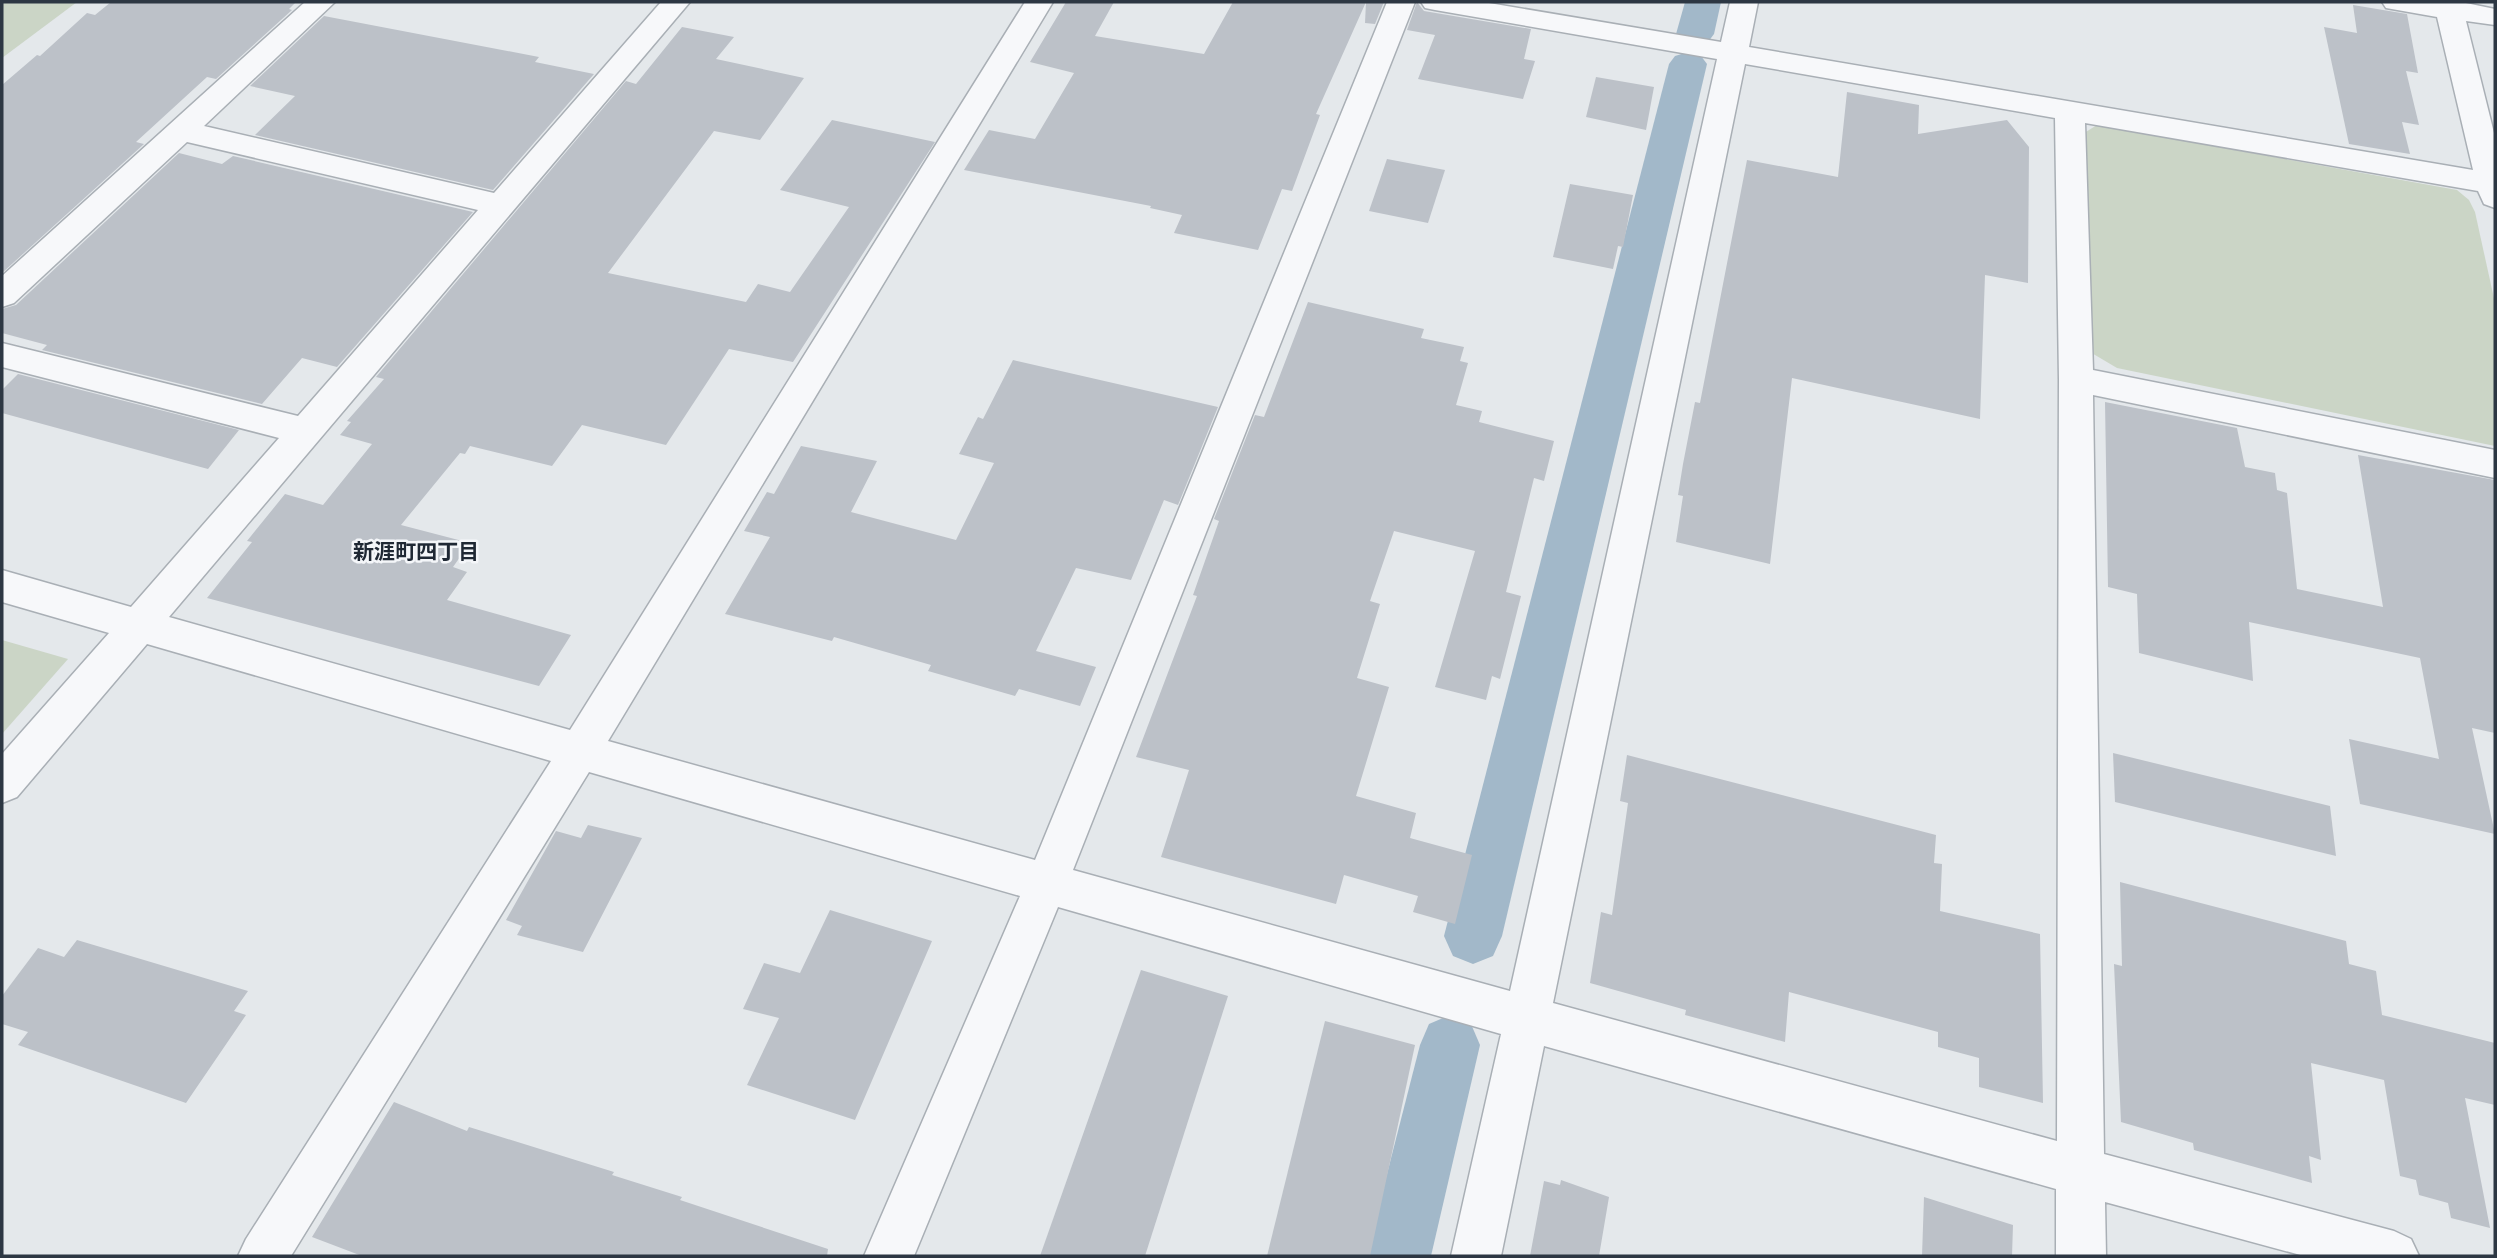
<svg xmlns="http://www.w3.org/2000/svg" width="2497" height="1258" viewBox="0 0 2497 1258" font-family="Signika,'Noto Sans JP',sans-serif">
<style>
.green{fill:#cbd5c6}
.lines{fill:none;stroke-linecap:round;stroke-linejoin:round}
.canal{fill:#a2b8c9;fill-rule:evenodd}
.building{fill:#bcc1c8}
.minor-casing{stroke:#a9afb5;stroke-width:3}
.minor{fill:#f7f8fa;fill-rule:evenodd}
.labels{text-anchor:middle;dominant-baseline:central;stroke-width:5;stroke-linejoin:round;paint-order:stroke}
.neighbourhood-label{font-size:21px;font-weight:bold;fill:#1f2834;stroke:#f4f6f9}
</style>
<rect width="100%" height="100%" fill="#e4e8eb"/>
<g class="green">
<polygon points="2,2 77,2 2,58"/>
<polygon points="2097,125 2457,190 2469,200 2475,212 2495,303 2495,446 2117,368 2090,352 2081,135"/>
<polygon points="2,640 68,659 2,734"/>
</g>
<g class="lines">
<g class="canal">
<polygon points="1685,2 1721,2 1714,34 1708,42 1695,45 1682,42 1676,34"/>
<polygon points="1688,52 1701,56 1707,64 1502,936 1493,956 1473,964 1453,956 1444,936 1669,64 1675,56"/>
<polygon points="1450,1015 1471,1024 1480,1045 1431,1256 1366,1256 1420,1045 1429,1024"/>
</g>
</g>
<g class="building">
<polygon points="111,2 296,2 289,9 292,10 216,79 207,77 136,142 144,144 2,273 2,85 37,55 40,56 87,13 95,15"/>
<polygon points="1066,2 1114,2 1095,36 1204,54 1233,2 1366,2 1316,114 1320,115 1292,191 1282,189 1258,250 1174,233 1182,215 1150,208 1151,206 964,170 989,130 1035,139 1074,73 1030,62"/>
<polygon points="1366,2 1384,2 1375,24 1365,23"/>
<polygon points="1417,2 1424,11 1531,29 1524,59 1535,61 1523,99 1418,79 1435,35 1407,30"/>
<polygon points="2353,5 2407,14 2418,73 2406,71 2419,125 2402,122 2410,154 2349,144 2324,27 2357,33"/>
<polygon points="324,16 539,57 535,62 594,74 493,190 255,135 295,96 250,86"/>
<polygon points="682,27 734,37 716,59 804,78 760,140 714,131 608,273 746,302 758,284 790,292 849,207 780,190 832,120 935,142 793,362 729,349 666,445 582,425 552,466 470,446 465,454 460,453 401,525 470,543 453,567 467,572 447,600 571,635 539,686 207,598 252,542 247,541 285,494 323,505 372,444 340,435 351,422 347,421 384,379 376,377 626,81 636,84"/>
<polygon points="1596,77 1654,87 1646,130 1586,117"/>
<polygon points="1847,92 1919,105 1918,134 2007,120 2029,147 2028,283 1985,275 1980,419 1792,378 1770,564 1676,542 1683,496 1678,495 1683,464 1695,402 1700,403 1747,160 1838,177"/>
<polygon points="179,153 222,164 233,156 473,212 337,367 302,358 262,404 42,350 47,345 2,333 2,309 16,305"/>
<polygon points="1387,159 1445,170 1428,223 1369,211"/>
<polygon points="1570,184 1633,195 1623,247 1618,246 1613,269 1553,257"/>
<polygon points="1308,302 1424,329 1421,338 1464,347 1460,361 1468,363 1456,405 1482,411 1479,422 1554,441 1544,481 1534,478 1506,592 1521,596 1500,679 1492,676 1486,700 1435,687 1475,551 1394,531 1370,601 1380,604 1357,678 1389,687 1356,796 1416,813 1410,838 1472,855 1455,924 1413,912 1418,896 1344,875 1336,904 1161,857 1189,770 1136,757 1197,596 1193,595 1219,521 1214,519 1255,415 1264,417"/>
<polygon points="1013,360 1218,407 1178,505 1164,500 1131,580 1076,568 1036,651 1096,667 1080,706 1019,689 1015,696 928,671 931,665 834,637 832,641 725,614 770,537 744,531 767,492 774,494 801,446 877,461 851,512 956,540 994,463 959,454 978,417 983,419"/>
<polygon points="18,374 239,430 208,469 182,462 2,413 2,390"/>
<polygon points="2105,402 2237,428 2245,467 2275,473 2277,490 2287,493 2297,589 2383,607 2358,455 2495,480 2495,733 2472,728 2495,834 2360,804 2349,739 2439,759 2420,658 2249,622 2253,681 2139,653 2137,594 2108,587"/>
<polygon points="2113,753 2330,806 2336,856 2115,802"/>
<polygon points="1627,755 1936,835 1934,863 1942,864 1940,911 2040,934 2043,1103 1979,1087 1979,1058 1938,1047 1938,1032 1789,992 1785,1042 1685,1015 1686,1010 1590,983 1601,912 1612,915 1628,803 1620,801"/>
<polygon points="588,825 642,838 583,952 517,935 522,926 506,920 556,831 581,838"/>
<polygon points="2120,882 2346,941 2349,964 2376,971 2382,1015 2495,1043 2495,1105 2465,1098 2490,1228 2451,1218 2448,1203 2419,1195 2416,1180 2400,1176 2384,1080 2311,1063 2321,1160 2309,1156 2312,1183 2194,1150 2193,1143 2121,1122 2114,964 2122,966"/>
<polygon points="830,910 932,941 855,1120 747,1085 779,1018 743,1009 764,963 800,973"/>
<polygon points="77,940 248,991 234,1011 246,1015 186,1103 18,1045 28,1032 2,1024 2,996 38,948 64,957"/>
<polygon points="1141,970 1228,996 1145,1256 1040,1256"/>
<polygon points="1325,1021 1415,1045 1370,1256 1267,1256"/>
<polygon points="394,1102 467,1131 469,1127 614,1172 612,1175 682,1197 680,1200 828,1249 827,1256 362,1256 312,1237"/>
<polygon points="1561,1180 1609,1197 1599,1256 1530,1256 1544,1181 1560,1185"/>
<polygon points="1924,1197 2013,1225 2012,1256 1922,1256"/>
</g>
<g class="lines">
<defs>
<path id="minor" d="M 305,2 L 335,2 L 204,126 L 494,193 L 661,2 L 690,2 L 169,617 L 570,730 L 1025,2 L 1053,2 L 608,741 L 1035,860 L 1387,2 L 1415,2 L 1073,870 L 1510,991 L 1717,59 L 1435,10 L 1425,8 L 1421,2 L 1483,2 L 1721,42 L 1730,2 L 1758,2 L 1749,47 L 2473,170 L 2437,17 L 2386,8 L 2382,2 L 2461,2 L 2495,9 L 2495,25 L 2466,21 L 2495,137 L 2495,208 L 2484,204 L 2478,191 L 2085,123 L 2093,370 L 2495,450 L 2495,478 L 2093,395 L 2104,1154 L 2394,1231 L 2411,1239 L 2419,1256 L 2304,1256 L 2105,1202 L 2106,1256 L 2056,1256 L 2056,1189 L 1544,1046 L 1501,1256 L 1451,1256 L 1501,1034 L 1058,907 L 914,1256 L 864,1256 L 1020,896 L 589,772 L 291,1256 L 238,1256 L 246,1239 L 551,761 L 147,644 L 17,797 L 2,803 L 2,754 L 109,633 L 2,602 L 2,570 L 131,607 L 279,438 L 2,367 L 2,343 L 298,416 L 478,210 L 187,142 L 14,303 L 2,307 L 2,276 ZM 1745,64 L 2055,118 L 2059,379 L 2057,1141 L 1553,1003 Z"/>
</defs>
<use href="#minor" class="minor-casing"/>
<use href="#minor" class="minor"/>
</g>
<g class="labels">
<g class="neighbourhood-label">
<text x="416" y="552">新涯町四丁目</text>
</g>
</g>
<rect width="2497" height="1258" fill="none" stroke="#2d3743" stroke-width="7"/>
</svg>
